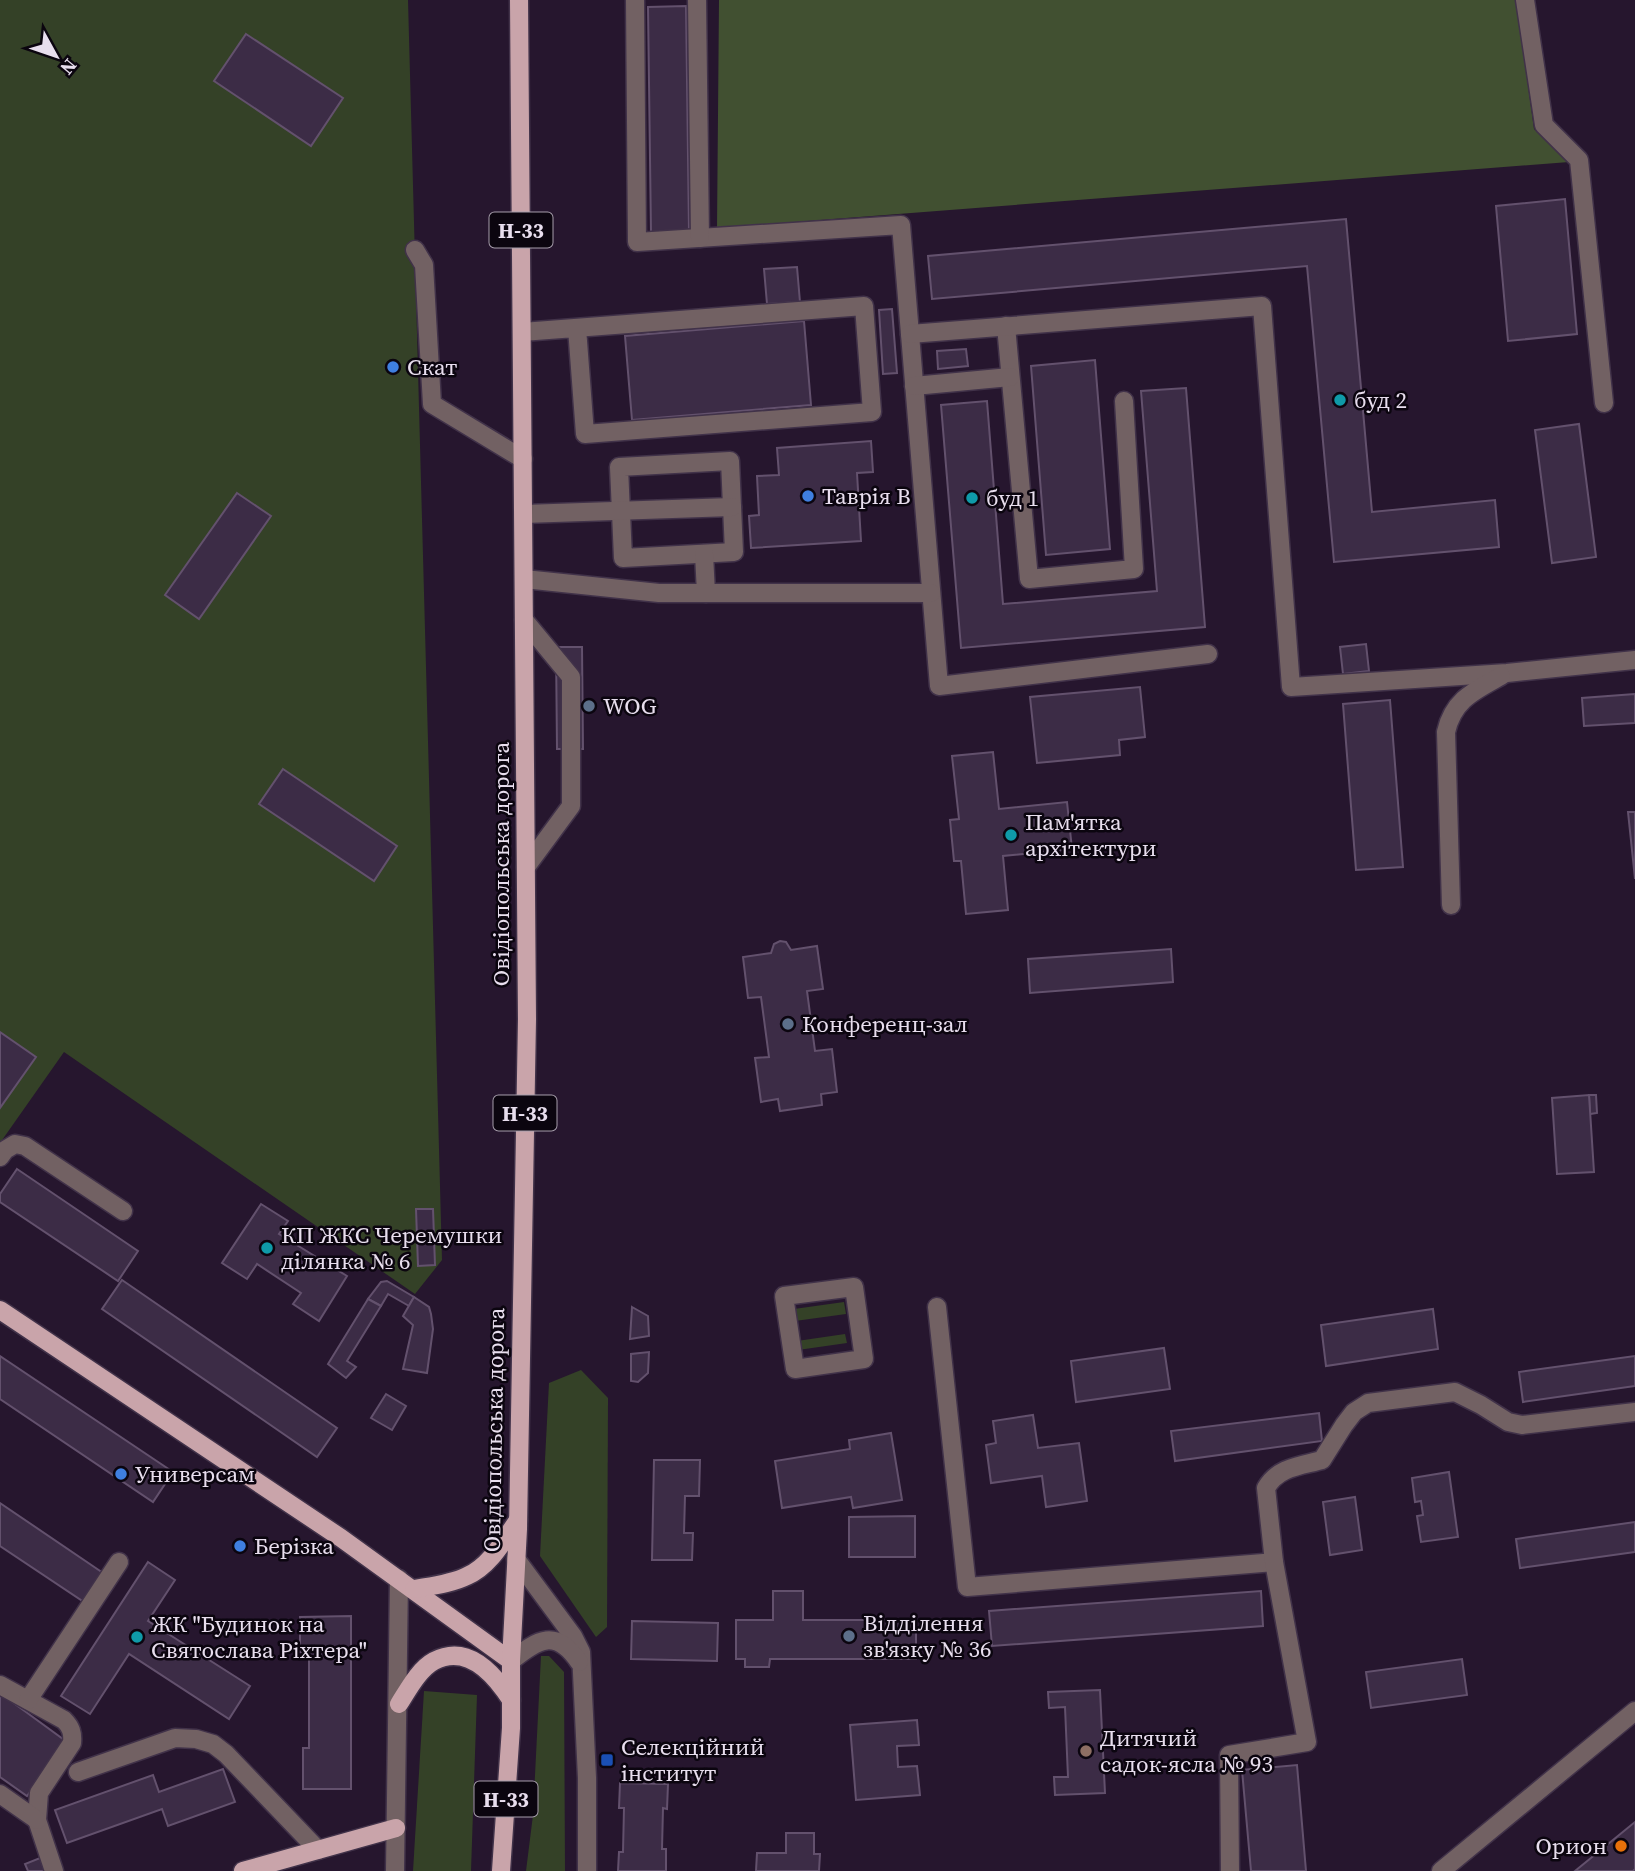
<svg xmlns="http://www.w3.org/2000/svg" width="1635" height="1871" viewBox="0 0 1635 1871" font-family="'Source Serif 4',serif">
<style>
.green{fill:#344127}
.forest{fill:#415031}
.building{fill:#3c2c46;stroke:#63516d;stroke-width:2}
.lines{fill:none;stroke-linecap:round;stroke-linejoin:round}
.minor-casing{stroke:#413249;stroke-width:21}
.major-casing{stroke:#413249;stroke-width:21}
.minor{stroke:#726163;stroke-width:18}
.major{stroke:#c9a4aa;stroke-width:18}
.shop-dot{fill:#3f7fe0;stroke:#0b050f;stroke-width:2.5}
.culture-dot{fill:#0f9aa8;stroke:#0b050f;stroke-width:2.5}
.service-dot{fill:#5c6f8a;stroke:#0b050f;stroke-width:2.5}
.education-dot{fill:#8d6e63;stroke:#0b050f;stroke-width:2.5}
.transit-dot{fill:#1a4fb4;stroke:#0b050f;stroke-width:2.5}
.food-dot{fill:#e8710a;stroke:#0b050f;stroke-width:2.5}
.labels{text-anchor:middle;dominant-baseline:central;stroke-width:5;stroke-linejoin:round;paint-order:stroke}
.shield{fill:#0b050f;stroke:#a69dab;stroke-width:2}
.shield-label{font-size:21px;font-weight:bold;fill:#e8deee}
.poi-label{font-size:23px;fill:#e8deee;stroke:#0b050f;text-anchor:start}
.street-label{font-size:23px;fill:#e8deee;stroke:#0b050f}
</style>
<rect width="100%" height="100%" fill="#26162e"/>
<g class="green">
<polygon points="0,0 408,0 442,1260 415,1294 64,1052 0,1143"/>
<polygon points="844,1302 846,1314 795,1321 794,1309"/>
<polygon points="845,1334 847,1343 798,1350 797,1341"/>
<polygon points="581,1370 608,1398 607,1627 596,1637 540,1556 549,1383"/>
<polygon points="541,1656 549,1656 564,1672 565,1871 526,1871 533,1815"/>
<polygon points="424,1691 477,1695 471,1871 413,1871"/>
</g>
<polygon class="forest" points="719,0 1516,0 1534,129 1569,162 717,228"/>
<g class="building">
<polygon points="686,6 689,232 651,233 648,7"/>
<polygon points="246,34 343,98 311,146 214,81"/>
<polygon points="1565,199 1577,334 1508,341 1496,206"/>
<polygon points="1346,219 1372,512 1495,500 1499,547 1334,562 1307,266 932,299 928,256"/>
<polygon points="797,267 800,302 767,304 764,269"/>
<polygon points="892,309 897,373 883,374 879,310"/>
<polygon points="804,321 811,405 632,420 625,336"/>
<polygon points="966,349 968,366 938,369 937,351"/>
<polygon points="1095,360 1110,549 1046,555 1031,366"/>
<polygon points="1186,388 1205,627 961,648 941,405 987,401 1003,604 1157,591 1141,391"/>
<polygon points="1579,424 1596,557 1552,563 1535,430"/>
<polygon points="871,441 873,472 857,473 861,541 751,548 749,516 759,515 757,476 779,475 777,448"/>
<polygon points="237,493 271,516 199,619 165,595"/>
<polygon points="1366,644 1369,671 1343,674 1340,647"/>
<polygon points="556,647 582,647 583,749 557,749"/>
<polygon points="1140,687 1145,737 1119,740 1120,755 1037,763 1030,697"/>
<polygon points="1635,694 1635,723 1584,726 1582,698"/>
<polygon points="1390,700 1403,867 1356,870 1343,704"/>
<polygon points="993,752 999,809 1067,802 1072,849 1003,856 1008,910 966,914 961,861 954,861 950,820 959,819 952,756"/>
<polygon points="283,769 397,846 374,881 259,804"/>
<polygon points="1628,812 1635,812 1635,879"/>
<polygon points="780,941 786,942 791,950 817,946 823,989 807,991 815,1051 832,1049 837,1092 821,1094 822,1105 780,1111 778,1099 761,1102 755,1058 769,1057 761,997 748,998 743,957 771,953 774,944"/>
<polygon points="1171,949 1173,982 1030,993 1028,959"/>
<polygon points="0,1032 36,1057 0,1108"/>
<polygon points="1589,1095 1596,1095 1597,1113 1590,1114"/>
<polygon points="1589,1095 1594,1172 1557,1174 1552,1098"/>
<polygon points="17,1169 138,1251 118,1281 0,1202 0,1194"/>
<polygon points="261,1204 288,1221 279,1234 347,1276 319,1321 293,1304 301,1293 257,1264 247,1279 222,1263"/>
<polygon points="416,1209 433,1209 435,1265 418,1266"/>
<polygon points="122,1280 337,1428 317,1457 102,1309"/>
<polygon points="387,1281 414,1297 409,1306 388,1294 381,1306 368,1299 381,1282"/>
<polygon points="414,1297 429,1307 431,1314 433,1329 427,1373 403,1369 413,1325 403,1316"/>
<polygon points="368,1299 381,1306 347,1361 356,1367 346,1378 328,1364"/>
<polygon points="632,1307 648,1316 649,1336 630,1339"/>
<polygon points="1433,1309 1438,1349 1326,1366 1321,1325"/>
<polygon points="1164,1348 1170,1389 1076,1402 1071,1361"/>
<polygon points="649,1352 648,1373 638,1382 631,1381 631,1354"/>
<polygon points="0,1356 173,1472 153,1502 0,1399"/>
<polygon points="1635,1356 1635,1386 1523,1402 1519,1372"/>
<polygon points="386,1394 406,1406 392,1430 371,1418"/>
<polygon points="1319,1413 1322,1441 1175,1461 1171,1431"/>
<polygon points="1033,1415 1038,1448 1079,1443 1087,1501 1046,1507 1042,1476 991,1483 986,1445 996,1443 993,1421"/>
<polygon points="891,1433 902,1500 853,1508 851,1497 782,1508 775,1461 850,1449 849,1440"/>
<polygon points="654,1460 700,1460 699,1496 685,1496 684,1533 693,1533 692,1560 652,1560"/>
<polygon points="1449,1472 1458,1537 1421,1542 1417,1516 1423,1515 1421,1501 1415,1502 1412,1478"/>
<polygon points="1355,1497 1362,1550 1330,1555 1323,1502"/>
<polygon points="0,1503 106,1575 87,1604 0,1546"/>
<polygon points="915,1516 915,1557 849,1557 849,1517"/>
<polygon points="1635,1522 1635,1552 1520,1568 1516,1539"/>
<polygon points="148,1562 175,1580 148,1621 250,1686 229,1719 129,1654 90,1714 61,1696"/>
<polygon points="773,1591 803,1591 803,1620 916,1620 916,1659 770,1659 769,1667 745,1667 745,1659 736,1659 736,1620 773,1620"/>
<polygon points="1261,1591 1263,1626 992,1646 989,1611"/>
<polygon points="351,1616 351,1789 303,1789 303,1748 309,1748 309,1652 300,1652 300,1617"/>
<polygon points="632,1621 718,1623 717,1661 631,1659"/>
<polygon points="1462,1659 1467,1695 1371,1708 1366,1672"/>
<polygon points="1100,1690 1105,1793 1055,1795 1054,1777 1068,1777 1065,1707 1049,1708 1048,1692"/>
<polygon points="0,1693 67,1742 27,1796 0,1777"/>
<polygon points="917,1720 919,1745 897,1746 898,1767 917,1766 920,1795 856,1800 850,1725"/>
<polygon points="1297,1765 1306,1871 1251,1871 1242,1770"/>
<polygon points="223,1769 235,1802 168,1826 162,1809 67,1843 55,1810 153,1775 159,1792"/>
<polygon points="620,1783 668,1784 667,1809 663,1808 662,1849 666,1849 666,1871 618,1871 619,1852 623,1852 624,1808 619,1808"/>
<polygon points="1635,1822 1635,1869 1633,1871 1575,1871"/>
<polygon points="786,1833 814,1833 814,1854 820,1854 819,1871 756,1871 757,1853 786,1853"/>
<polygon points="40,1858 45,1871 28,1871 25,1864"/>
</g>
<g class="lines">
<defs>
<g id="minor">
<polyline points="635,0 637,242 901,225 939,686 1208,654"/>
<polyline points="697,0 700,238"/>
<polyline points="1525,0 1544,125 1579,160 1604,403"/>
<polyline points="415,250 424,265 432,404 523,459"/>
<polyline points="1006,326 1029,579 1134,569 1124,401"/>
<polyline points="522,332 864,306 872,412 585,434 577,328"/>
<polyline points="910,334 1262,306 1291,687 1507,673 1635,660"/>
<polyline points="914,386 1010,377"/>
<polygon points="730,461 734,552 623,558 619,467"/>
<polyline points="524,514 732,507"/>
<polyline points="704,554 706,593"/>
<polyline points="524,579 659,593 931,593"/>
<polyline points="524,620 571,677 571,806 526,867"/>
<path d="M 1451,905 L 1446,732 C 1453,700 1474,691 1501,676"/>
<polyline points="0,1157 5,1150 15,1144 25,1146 123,1211"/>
<polygon points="854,1287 864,1359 795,1369 784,1296"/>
<polyline points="937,1307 967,1587 1274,1562"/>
<polyline points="516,1559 573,1636 581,1652 587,1778 587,1871"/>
<path d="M 511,1661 C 538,1639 556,1628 579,1662"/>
<path d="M 0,1685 L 64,1720 C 71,1727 73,1733 72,1743 L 39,1793 L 37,1820 L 54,1871"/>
<polyline points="28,1700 119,1562"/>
<polyline points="78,1772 175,1738 196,1739 213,1744 226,1754 318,1850"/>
<polyline points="0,1794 37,1820"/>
<polyline points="395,1871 399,1579"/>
<path d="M 1230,1871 L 1229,1755 L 1307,1742 L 1274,1562 L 1266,1488 C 1278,1467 1300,1466 1322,1460 L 1344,1425 L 1354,1412 L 1368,1403 L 1455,1392 L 1481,1405 L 1508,1422 L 1522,1425 L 1635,1412"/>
<polyline points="1441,1871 1635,1711"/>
</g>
<g id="major">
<polyline points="0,1310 341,1538 511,1661"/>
<path d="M 414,1589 C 431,1586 451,1584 467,1576 C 490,1566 504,1540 518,1520"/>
<path d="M 399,1704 C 408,1690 419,1669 434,1661 C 468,1643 495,1675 511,1700"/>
<polyline points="243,1871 396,1828"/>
<polyline points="501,1871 511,1728 511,1661 518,1529 527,1019 519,0"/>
</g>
</defs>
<use href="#minor" class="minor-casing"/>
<use href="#major" class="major-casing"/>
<use href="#minor" class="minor"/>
<use href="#major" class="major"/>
</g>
<g class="shop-dot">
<circle cx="393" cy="367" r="7"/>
<circle cx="808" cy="496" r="7"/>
<circle cx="121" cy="1474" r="7"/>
<circle cx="240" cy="1546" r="7"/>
</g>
<g class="culture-dot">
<circle cx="1340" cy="400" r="7"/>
<circle cx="972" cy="498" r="7"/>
<circle cx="1011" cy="835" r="7"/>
<circle cx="267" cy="1248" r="7"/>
<circle cx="137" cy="1637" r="7"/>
</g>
<g class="service-dot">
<circle cx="589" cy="706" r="7"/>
<circle cx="788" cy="1024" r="7"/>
<circle cx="849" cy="1636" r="7"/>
</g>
<circle class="education-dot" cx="1086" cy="1751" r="7"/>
<rect class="transit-dot" x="600" y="1753" width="14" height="14" rx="3.5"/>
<circle class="food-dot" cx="1621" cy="1846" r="7"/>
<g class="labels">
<g class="shield">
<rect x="489.5" y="212.5" width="63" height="35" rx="5"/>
<rect x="493.5" y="1095.5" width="63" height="35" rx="5"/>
<rect x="474.5" y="1781.5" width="63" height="35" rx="5"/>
</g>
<g class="shield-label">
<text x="521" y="230">Н-33</text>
<text x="525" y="1113">Н-33</text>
<text x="506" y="1799">Н-33</text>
</g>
<g class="poi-label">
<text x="407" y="367">Скат</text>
<text x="1354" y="400">буд 2</text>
<text x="822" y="496">Таврія В</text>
<text x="986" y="498">буд 1</text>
<text x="603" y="706">WOG</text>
<text x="1025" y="822">Пам'ятка<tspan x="1025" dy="26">архітектури</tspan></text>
<text x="802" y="1024">Конференц-зал</text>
<text x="281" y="1235">КП ЖКС Черемушки<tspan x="281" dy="26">ділянка № 6</tspan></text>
<text x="135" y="1474">Универсам</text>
<text x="254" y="1546">Берізка</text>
<text x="863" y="1623">Відділення<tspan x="863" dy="26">зв'язку № 36</tspan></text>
<text x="151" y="1624">ЖК "Будинок на<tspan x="151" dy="26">Святослава Ріхтера"</tspan></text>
<text x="1100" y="1738">Дитячий<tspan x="1100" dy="26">садок-ясла № 93</tspan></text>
<text x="621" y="1747">Селекційний<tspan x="621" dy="26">інститут</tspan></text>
<text x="1607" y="1846" text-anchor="end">Орион</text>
</g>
<g class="street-label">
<text transform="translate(501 864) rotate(-90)">Овідіопольська дорога</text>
<text transform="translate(494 1430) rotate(-89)">Овідіопольська дорога</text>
</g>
</g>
<g transform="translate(56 56) rotate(130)" stroke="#0b050f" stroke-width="5" paint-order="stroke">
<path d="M0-5L12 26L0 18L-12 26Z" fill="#e8deee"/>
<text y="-10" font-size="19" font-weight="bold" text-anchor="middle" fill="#e8deee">N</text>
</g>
</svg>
